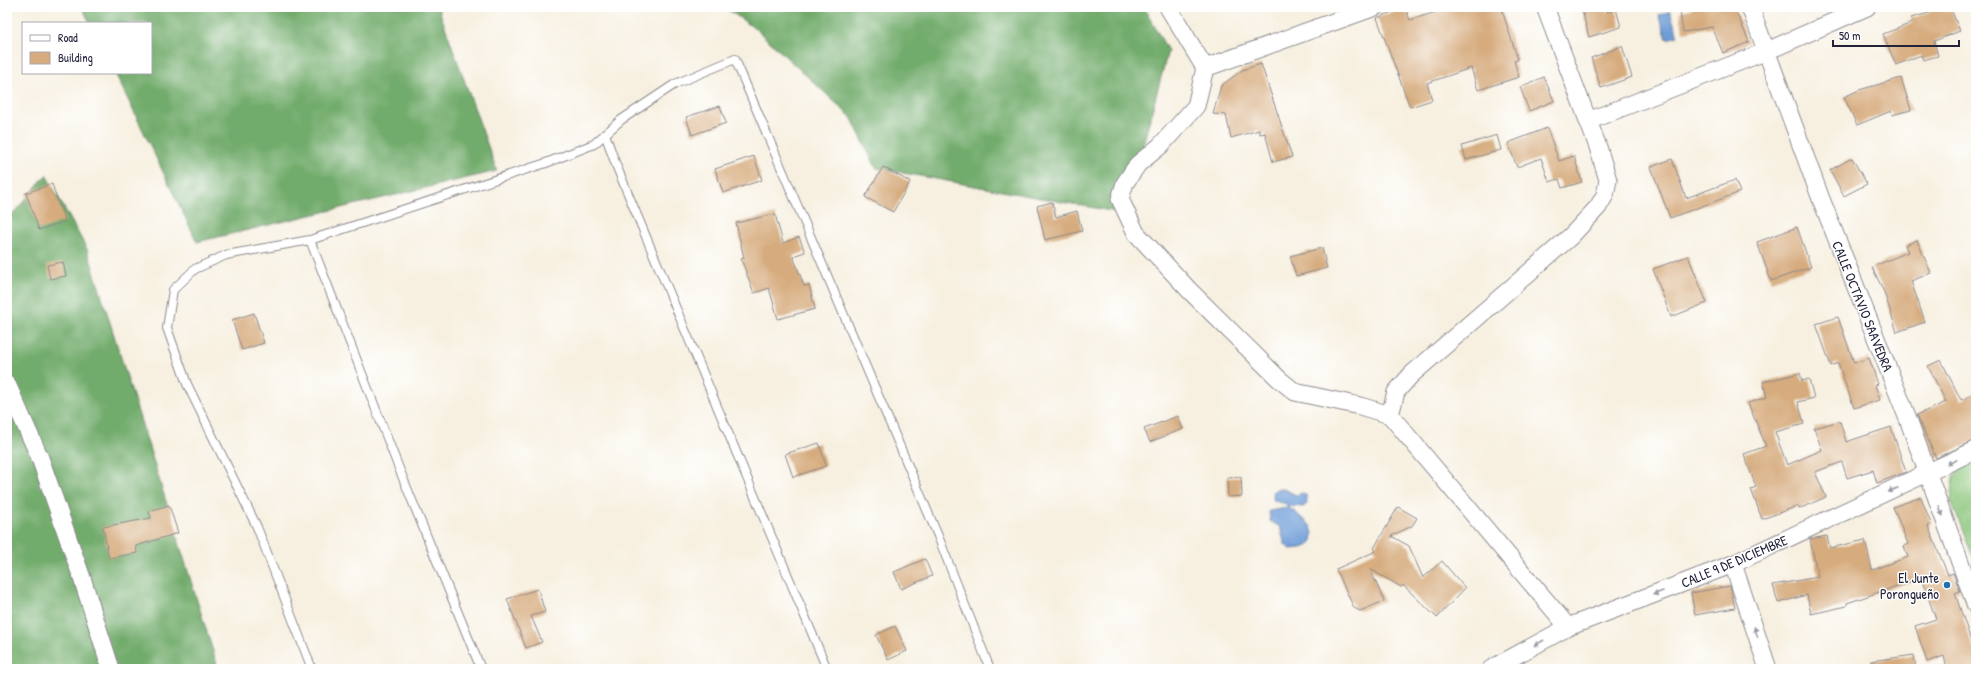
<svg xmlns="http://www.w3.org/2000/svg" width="1983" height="676" viewBox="0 0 1983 676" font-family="'Patrick Hand',sans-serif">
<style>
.green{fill:#8dc77c;stroke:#58745c}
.forest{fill:#72ac6c;stroke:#4a6754}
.water{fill:#6e9dd7;stroke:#486089}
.building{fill:#d6ab7d}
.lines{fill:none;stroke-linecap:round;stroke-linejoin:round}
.lane-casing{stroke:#8c898e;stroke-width:10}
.street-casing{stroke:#8c898e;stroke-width:19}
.lane{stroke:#fff;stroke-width:8}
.street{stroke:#fff;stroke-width:17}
.oneway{fill:#9c9ca7}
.poi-dot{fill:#1f6fb2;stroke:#fff;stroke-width:1.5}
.labels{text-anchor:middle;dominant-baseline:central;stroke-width:3;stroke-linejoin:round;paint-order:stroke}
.street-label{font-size:14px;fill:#22223b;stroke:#fff}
.poi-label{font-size:14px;fill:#22223b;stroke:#fff;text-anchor:end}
</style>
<rect width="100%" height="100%" fill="#fff"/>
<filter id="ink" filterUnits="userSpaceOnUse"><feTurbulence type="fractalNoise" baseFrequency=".025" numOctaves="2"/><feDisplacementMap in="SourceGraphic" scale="8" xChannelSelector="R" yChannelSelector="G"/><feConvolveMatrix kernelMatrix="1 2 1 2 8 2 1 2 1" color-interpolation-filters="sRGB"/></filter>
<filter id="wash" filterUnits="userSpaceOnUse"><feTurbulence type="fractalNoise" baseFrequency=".012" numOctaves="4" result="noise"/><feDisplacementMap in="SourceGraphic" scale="16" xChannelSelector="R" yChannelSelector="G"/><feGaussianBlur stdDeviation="0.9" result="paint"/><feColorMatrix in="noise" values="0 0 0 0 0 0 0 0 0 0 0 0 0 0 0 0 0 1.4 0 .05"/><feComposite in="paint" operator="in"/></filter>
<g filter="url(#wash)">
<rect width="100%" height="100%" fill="#f7f0e0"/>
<polygon class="green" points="1976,459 1976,566 1951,500 1954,477 1960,466"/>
<g class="forest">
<polygon points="82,7 438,7 497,171 197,242 115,73 151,73 151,23 90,23"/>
<polygon points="724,7 1144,7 1168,51 1138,164 1122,213 876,168 851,117 757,30"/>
<polygon points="46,175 87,249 217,664 212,669 7,669 7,221"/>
</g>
<g class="water">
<polygon points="1670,11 1678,36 1667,39 1659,15"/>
<path d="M 1277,489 L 1284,489 L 1296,495 L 1302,493 L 1306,495 L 1307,504 L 1303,507 L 1290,506 L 1290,510 L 1295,511 C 1299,517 1304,519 1309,524 C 1314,530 1315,542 1307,546 C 1302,549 1296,548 1291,549 L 1285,545 L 1280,527 L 1270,521 L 1269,511 L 1286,508 L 1287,504 L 1274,501 L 1272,492 Z"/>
</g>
<g id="blocks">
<g class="building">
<polygon points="1405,7 1410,20 1452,7 1501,7 1518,60 1514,61 1519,77 1478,90 1471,68 1427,83 1432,100 1410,107 1377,18"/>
<polygon points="1592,7 1605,7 1607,12 1616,9 1621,27 1589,37 1582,10"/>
<polygon points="1691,7 1734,7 1749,42 1723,53 1712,27 1683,32 1680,11 1691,9"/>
<polygon points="1927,7 1950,7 1960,31 1934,41 1938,56 1923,60 1921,55 1896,65 1883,34 1912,23 1911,18 1929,13"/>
<polygon points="1622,46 1632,77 1601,88 1591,58"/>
<polygon points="1261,64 1292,157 1273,162 1265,133 1260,134 1259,130 1231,138 1226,115 1213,114 1221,86 1242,70"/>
<polygon points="1544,77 1554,101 1529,111 1520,87"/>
<polygon points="1901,78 1911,110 1892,115 1891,111 1857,125 1844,97 1859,90"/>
<polygon points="720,106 726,123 692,135 686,117"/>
<polygon points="1547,128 1559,161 1574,156 1582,182 1562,188 1559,179 1549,182 1541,158 1517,167 1508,143"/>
<polygon points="1497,135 1501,150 1466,160 1462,146"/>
<polygon points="754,156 762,180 723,193 715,169"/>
<polygon points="1852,158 1867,184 1844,196 1830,170"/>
<polygon points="1672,159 1686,198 1735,180 1740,192 1670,218 1651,167"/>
<polygon points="883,167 910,182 893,212 865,197"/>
<polygon points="52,184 65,221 39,230 26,193"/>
<polygon points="1052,202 1056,217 1077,211 1082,231 1045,240 1037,206"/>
<polygon points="775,214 783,243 799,237 805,252 793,256 804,286 809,285 815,309 778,319 769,288 754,293 741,259 744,258 736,223"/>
<polygon points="1797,227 1811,267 1771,281 1757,242"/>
<polygon points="1917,240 1931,273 1911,281 1925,322 1897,332 1884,292 1872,267 1908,252 1905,245"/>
<polygon points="1322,248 1327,268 1296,276 1290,256"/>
<polygon points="1688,256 1707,303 1671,317 1653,269"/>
<polygon points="63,262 66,276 50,279 47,265"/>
<polygon points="254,313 264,343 242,350 232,320"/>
<polygon points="1838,317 1854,363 1869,358 1878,384 1875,385 1880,400 1854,408 1838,363 1831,366 1816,324"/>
<polygon points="1941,360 1961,400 1976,393 1976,440 1936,458 1917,415 1946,402 1928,366"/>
<polygon points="1800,373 1802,381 1809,379 1814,398 1798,402 1804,424 1775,432 1787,465 1822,450 1814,428 1840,421 1846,442 1891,427 1906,472 1877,483 1873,470 1847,478 1842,462 1815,472 1826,497 1799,509 1798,506 1762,519 1751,489 1756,487 1744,454 1766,446 1748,403 1767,397 1763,382"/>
<polygon points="1178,416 1183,429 1150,442 1144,429"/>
<polygon points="819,443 826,466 793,477 785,454"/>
<polygon points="1241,477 1242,496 1228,497 1227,478"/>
<polygon points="1921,497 1931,524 1928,526 1948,575 1953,573 1960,591 1955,593 1976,656 1976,669 1947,669 1944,656 1927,662 1915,626 1936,619 1921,578 1847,603 1847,606 1811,614 1807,595 1778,603 1773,585 1818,577 1810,539 1827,536 1830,548 1865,540 1872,570 1908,557 1904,546 1908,544 1893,507"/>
<polygon points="169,505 178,533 136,546 137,553 109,558 103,527 151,518 149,511"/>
<polygon points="1398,507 1417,518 1412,526 1391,536 1409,546 1423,578 1442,561 1465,588 1437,618 1403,585 1401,587 1370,569 1384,601 1360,611 1354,608 1336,569 1376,551 1374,548"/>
<polygon points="925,559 932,576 901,589 894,572"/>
<polygon points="1730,586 1735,608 1695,615 1691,593"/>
<polygon points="538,589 545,612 531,616 542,642 526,648 507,599"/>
<polygon points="895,626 907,651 888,660 876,635"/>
<polygon points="1914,655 1916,669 1872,669 1871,661"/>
</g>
</g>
</g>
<g filter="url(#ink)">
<use href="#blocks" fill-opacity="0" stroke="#8c898e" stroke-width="1"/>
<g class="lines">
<defs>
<g id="lane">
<polyline points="605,134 616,165 827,669"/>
<polyline points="310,240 398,466 481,669"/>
<polyline points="312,669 257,527 187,384 167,328 173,290 195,269 226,255 310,240 546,163 594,144 621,120 675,84 735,59 938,536 990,669"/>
</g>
<g id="street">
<polyline points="1168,7 1205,68 1196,106 1160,146 1138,164 1125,183 1120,199 1136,233 1190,291 1279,379 1295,392 1360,406 1390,415 1568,627"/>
<polyline points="1750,7 1821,199 1908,419 1976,606"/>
<polyline points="1205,68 1375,7"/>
<polyline points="1588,121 1767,51 1867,7"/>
<polyline points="7,384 40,458 82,578 111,669"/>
<polyline points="1390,415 1396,392 1411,375 1571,236 1598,207 1605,195 1608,180 1598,147 1545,7"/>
<polyline points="1733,564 1768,669"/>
<polyline points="1491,669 1568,627 1733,564 1976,450"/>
</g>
</defs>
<use href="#lane" class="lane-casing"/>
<use href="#street" class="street-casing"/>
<use href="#lane" class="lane"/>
<use href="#street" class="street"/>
</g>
<defs><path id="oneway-solid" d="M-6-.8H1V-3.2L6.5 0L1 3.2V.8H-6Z"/></defs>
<g class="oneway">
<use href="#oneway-solid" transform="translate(1952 462) rotate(154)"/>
<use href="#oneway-solid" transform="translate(1893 490) rotate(155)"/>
<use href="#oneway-solid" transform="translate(1941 511) rotate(70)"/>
<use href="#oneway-solid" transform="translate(1658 593) rotate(159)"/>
<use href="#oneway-solid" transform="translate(1756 632) rotate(-108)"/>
<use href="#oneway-solid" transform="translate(1539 643) rotate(150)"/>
</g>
</g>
<circle class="poi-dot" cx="1947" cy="585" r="4"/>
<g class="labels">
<g class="street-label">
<text transform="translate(1863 306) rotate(68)">CALLE OCTAVIO SAAVEDRA</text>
<text transform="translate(1734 561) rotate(-23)">CALLE 9 DE DICIEMBRE</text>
</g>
<g class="poi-label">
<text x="1939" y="577">El Junte<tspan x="1939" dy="16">Porongueño</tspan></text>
</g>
</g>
<rect width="1983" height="676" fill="none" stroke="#fff" stroke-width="24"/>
<rect x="22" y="22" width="130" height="52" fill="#ffffff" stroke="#a7a7b1"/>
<rect x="30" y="35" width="20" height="6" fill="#ffffff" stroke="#a7a7b1"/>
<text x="58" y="42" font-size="12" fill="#22223b">Road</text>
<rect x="30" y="52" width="20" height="12" fill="#d6ab7d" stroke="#a7a7b1"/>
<text x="58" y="62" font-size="12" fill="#22223b">Building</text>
<path d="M1833 40v6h126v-6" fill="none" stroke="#22223b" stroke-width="2"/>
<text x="1839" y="40" font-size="12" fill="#22223b" stroke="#ffffff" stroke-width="3" paint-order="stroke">50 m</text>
</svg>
